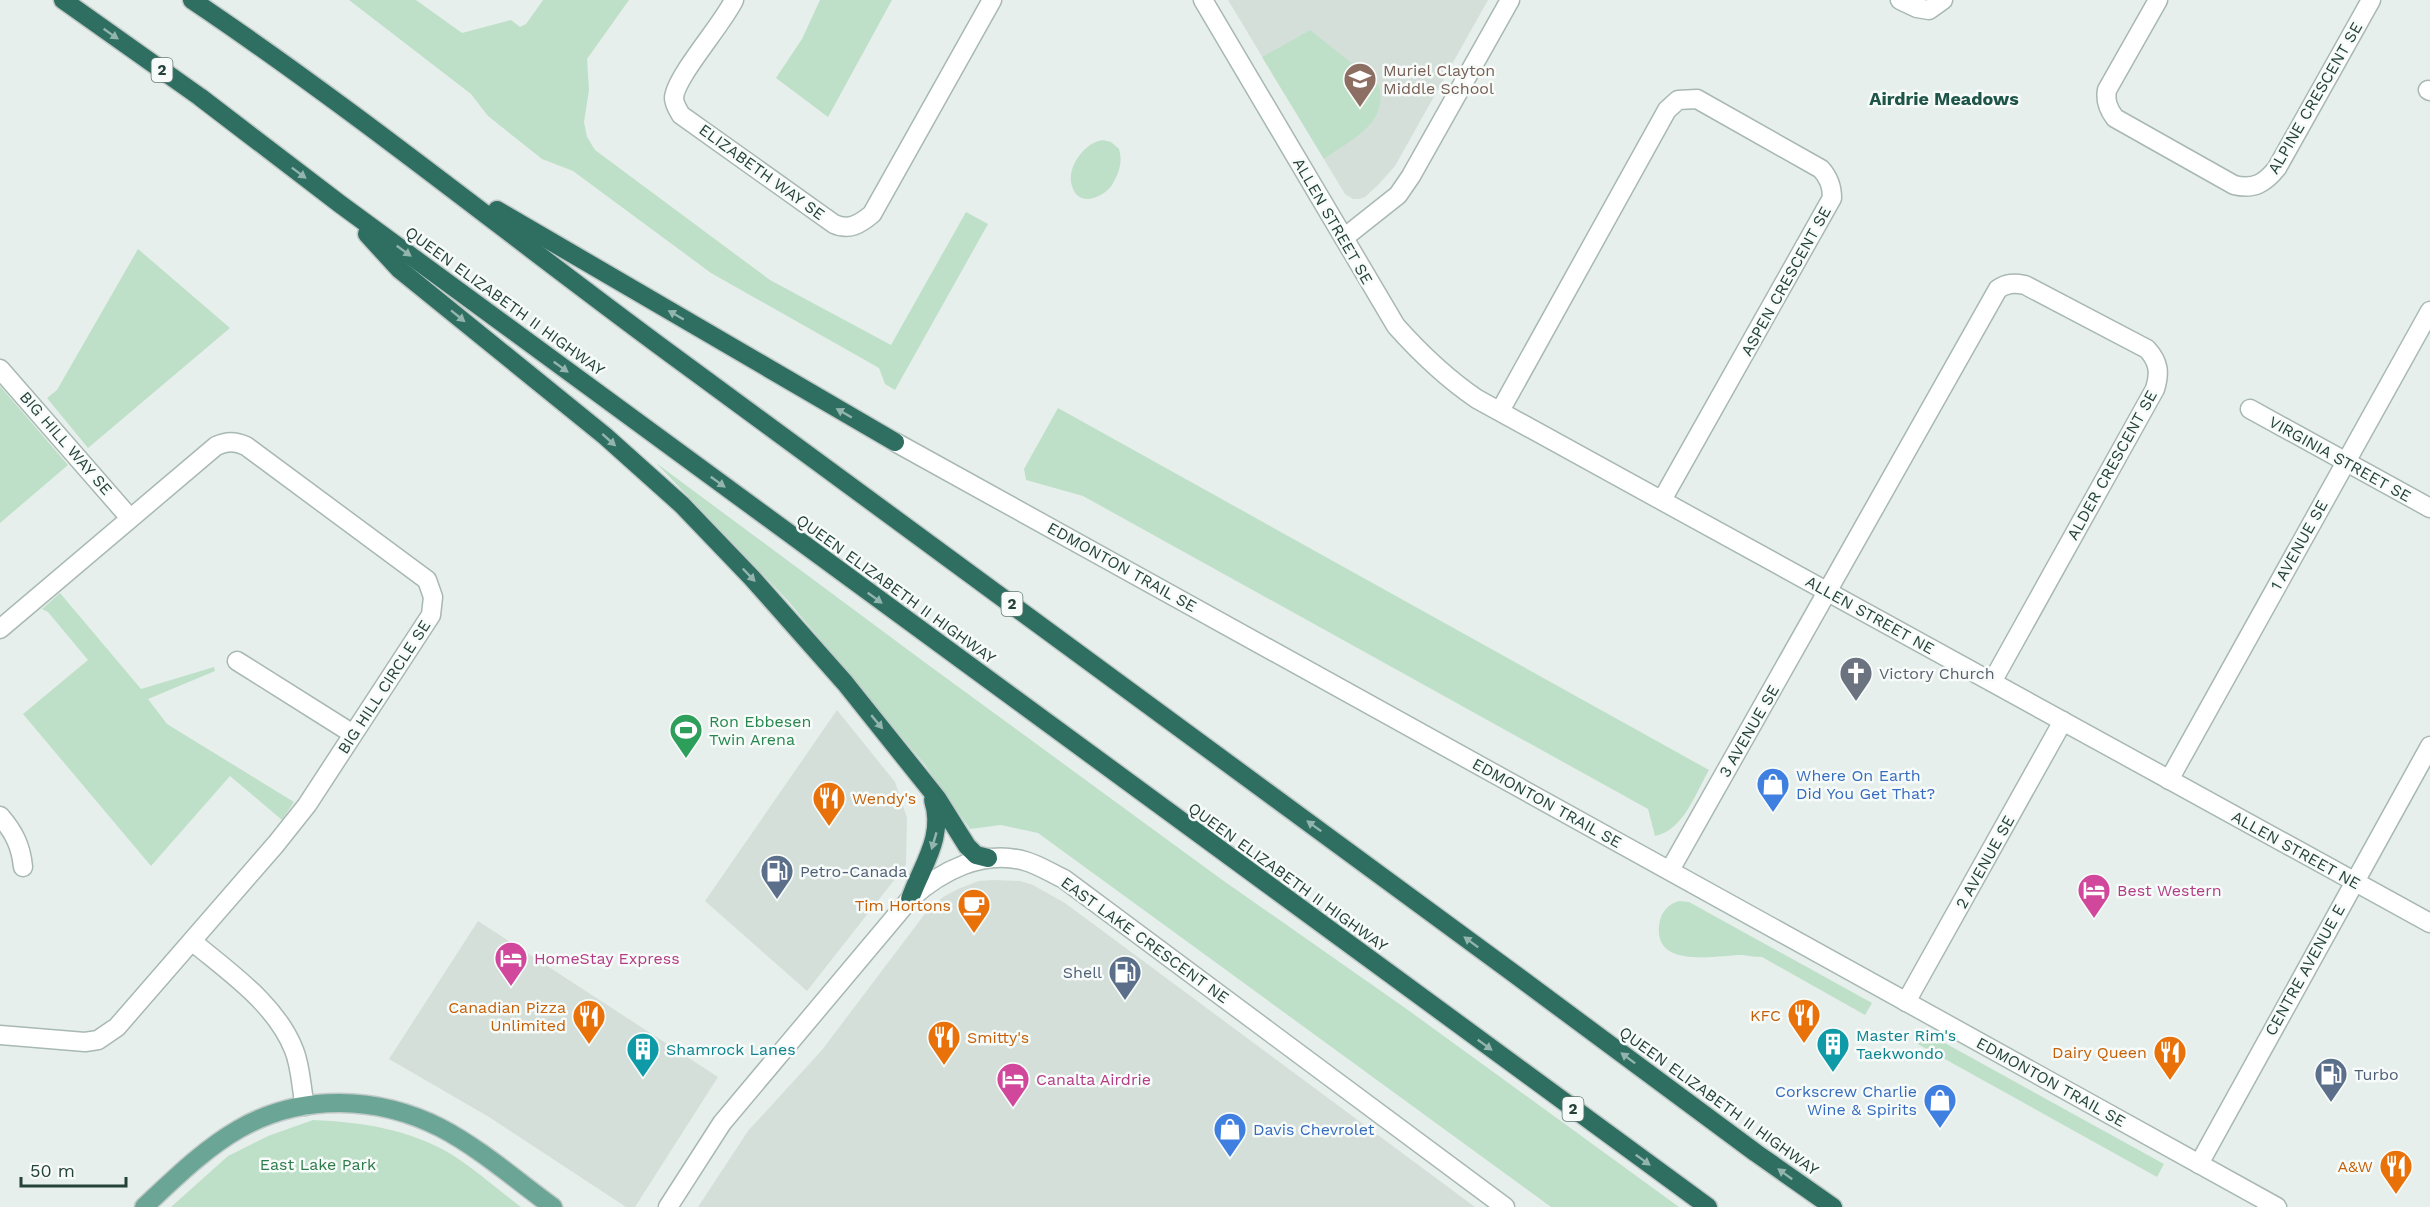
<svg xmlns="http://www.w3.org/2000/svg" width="2430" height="1207" viewBox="0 0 2430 1207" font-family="'Work Sans',sans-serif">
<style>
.built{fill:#d4dfda}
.green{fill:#bfe0c8}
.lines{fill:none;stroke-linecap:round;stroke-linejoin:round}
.minor-casing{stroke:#a8b8b2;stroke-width:21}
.major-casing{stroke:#c2cac8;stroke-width:21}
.highway-casing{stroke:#c2cac8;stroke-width:21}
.minor{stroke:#fff;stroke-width:18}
.major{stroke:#6aa596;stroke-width:18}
.highway{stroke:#2f6f62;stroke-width:18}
.oneway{fill:#93b5ae}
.labels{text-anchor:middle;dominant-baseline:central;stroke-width:5;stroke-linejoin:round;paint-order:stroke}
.shield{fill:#f7fbf9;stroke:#637a73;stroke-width:1.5}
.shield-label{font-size:15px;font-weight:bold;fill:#24423a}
.education-label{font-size:16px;fill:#785e54;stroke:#f7fbf9;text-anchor:start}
.street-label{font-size:16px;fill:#24423a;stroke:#f7fbf9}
.worship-label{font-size:16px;fill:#5b616d;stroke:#f7fbf9;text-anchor:start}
.leisure-label{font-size:16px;fill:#27864d;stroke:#f7fbf9;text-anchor:start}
.shop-label{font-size:16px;fill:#366cbe;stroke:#f7fbf9;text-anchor:start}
.food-label{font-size:16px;fill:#c56008;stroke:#f7fbf9;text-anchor:end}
.service-label{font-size:16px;fill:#4e5e75;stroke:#f7fbf9;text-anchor:start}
.hotel-label{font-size:16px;fill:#b23c85;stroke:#f7fbf9;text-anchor:start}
.culture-label{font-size:16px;fill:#0d838f;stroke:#f7fbf9;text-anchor:start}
.park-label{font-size:16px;fill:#2d7a4b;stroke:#f7fbf9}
.neighbourhood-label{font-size:18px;font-weight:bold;fill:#1f5548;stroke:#f7fbf9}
</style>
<rect width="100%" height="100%" fill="#e6efeb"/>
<g class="built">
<polygon points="1228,0 1488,0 1395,166 1379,184 1365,197 1359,199 1353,199 1345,194"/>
<polygon points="837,710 895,782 907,818 906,865 807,991 705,901"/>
<polygon points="993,880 1020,881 1033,885 1065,903 1475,1207 698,1207 748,1131 822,1050 924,915 943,897 958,889 979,881"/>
<polygon points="478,921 718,1077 635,1207 626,1207 489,1117 389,1059"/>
</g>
<g class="green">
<polygon points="349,0 416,0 462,33 511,20 520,27 526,24 543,0 629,0 587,59 589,90 584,122 587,137 595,150 770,280 891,345 966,212 988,224 895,390 885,384 879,368 711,273 573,171 542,159 488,116 471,94"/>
<polygon points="820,0 892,0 828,117 776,78 802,39"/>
<path d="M 1310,30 L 1378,84 C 1391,123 1350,140 1324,159 L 1262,57 Z"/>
<path d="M 1103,140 L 1111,142 L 1119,149 C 1123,162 1119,173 1112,185 C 1103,198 1078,208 1072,186 C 1066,167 1085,142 1103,140 Z"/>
<polygon points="138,249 230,328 88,448 47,398 57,390"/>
<polygon points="0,386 68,465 0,523"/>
<path d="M 1058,408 L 1709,770 C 1695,794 1684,830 1655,836 L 1648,809 L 1083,496 L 1026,480 L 1024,469 Z"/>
<polygon points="656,463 927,664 1221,879 1408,1010 1679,1207 1551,1207 1038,833 1001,825 970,829 925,765 789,602"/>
<polygon points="60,593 141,689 214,667 215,671 148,699 167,724 294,802 282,820 230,776 151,866 23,714 88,660 48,612 42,609"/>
<path d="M 1679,901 L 1689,902 L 1872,1003 L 1865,1015 L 1762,957 C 1755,957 1749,956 1743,955 C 1716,955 1649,971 1660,920 C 1663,910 1669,904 1679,901 Z"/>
<polygon points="1923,1031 2164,1164 2157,1177 1916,1043"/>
<path d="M 313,1120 C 361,1122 409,1129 451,1154 C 475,1169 498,1190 521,1207 L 171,1207 L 228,1156 L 268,1136 Z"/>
</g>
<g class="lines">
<defs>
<g id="minor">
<path d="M 734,0 C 723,24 675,77 674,98 C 674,104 678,110 681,115 L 834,224 C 849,231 860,224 872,214 L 992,0"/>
<path d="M 1203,0 L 1396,326 C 1421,354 1446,378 1477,399 L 2430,923"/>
<polyline points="1900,0 1917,8 1929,10 1943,0"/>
<path d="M 2158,0 L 2107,90 C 2105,101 2108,109 2115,118 L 2234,185 C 2254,190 2265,183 2277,168 L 2371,0"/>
<polyline points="2428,90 2430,91"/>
<polyline points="1345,237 1398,195 1411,176 1510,0"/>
<polyline points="0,369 130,518"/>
<polyline points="2250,409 2430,508"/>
<path d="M 1500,411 L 1667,110 L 1678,100 L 1697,99 L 1821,169 C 1829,178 1832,186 1832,198 L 1662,500"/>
<polyline points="895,442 2277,1207"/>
<path d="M 0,629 L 216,446 C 227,441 235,441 246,446 L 427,580 L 433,597 L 431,615 L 307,805 L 276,844 L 117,1027 L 98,1040 L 85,1042 L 0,1035"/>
<polyline points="237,661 353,734"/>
<polyline points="2169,780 2430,311"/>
<path d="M 0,816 C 14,832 21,846 23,867"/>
<path d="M 1670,870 L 1998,289 C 2007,283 2014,283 2025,285 L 2147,349 C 2159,362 2160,373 2155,389 L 1992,682"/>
<path d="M 193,942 C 230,973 276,1004 294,1050 C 301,1067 301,1088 305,1106"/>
<polyline points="1906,1002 2063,721"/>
<polyline points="2199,1164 2430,746"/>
<path d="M 668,1207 L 722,1123 L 910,899 C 941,871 983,849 1025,861 C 1039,865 1051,873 1064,879 L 1505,1207"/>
</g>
<path id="major" d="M 144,1207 C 174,1179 204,1149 239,1129 C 302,1093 378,1096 441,1128 C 481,1149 517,1181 553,1207"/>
<g id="highway">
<polyline points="63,0 200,97 340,204 1708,1207"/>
<path d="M 192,0 C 363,115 521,245 687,366 C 1044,628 1401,889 1756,1153 L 1833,1207"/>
<polyline points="497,210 895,442"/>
<polyline points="367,234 399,269 605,436 682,505 752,578 845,683 937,798 967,846 976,855 988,858"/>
<path d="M 910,899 C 922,865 945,837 933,800"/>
</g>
</defs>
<use href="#minor" class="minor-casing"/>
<use href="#major" class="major-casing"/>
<use href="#highway" class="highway-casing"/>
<use href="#minor" class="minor"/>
<use href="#major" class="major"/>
<use href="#highway" class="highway"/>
</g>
<defs><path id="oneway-solid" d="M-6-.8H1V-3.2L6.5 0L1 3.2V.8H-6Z" transform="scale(1.5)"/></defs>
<g class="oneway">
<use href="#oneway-solid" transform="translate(111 34) rotate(35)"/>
<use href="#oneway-solid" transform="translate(299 173) rotate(37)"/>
<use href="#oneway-solid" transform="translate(404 251) rotate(36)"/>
<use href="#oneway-solid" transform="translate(676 315) rotate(-150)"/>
<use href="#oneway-solid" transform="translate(458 316) rotate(39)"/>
<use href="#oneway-solid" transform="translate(561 367) rotate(36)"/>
<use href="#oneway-solid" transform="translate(844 413) rotate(-150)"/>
<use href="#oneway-solid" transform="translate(609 440) rotate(42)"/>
<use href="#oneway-solid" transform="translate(718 482) rotate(36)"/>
<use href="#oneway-solid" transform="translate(749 575) rotate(46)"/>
<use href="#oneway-solid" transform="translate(875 598) rotate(36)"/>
<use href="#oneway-solid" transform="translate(877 722) rotate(50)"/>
<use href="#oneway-solid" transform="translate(1314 826) rotate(-144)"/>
<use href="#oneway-solid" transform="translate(934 841) rotate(106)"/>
<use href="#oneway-solid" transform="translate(1471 942) rotate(-143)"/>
<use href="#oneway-solid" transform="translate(1485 1045) rotate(36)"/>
<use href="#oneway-solid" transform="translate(1628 1058) rotate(-143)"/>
<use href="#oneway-solid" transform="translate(1643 1160) rotate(36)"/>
<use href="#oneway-solid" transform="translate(1785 1174) rotate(-144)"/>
</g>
<defs>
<symbol id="school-pin" viewBox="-11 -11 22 30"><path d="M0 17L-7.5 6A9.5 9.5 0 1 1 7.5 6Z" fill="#8d6e63" stroke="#f7fbf9"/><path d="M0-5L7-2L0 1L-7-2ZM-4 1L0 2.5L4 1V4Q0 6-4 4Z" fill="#fff"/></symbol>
<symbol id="church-pin" viewBox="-11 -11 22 30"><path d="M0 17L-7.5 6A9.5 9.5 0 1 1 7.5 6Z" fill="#6b7280" stroke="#f7fbf9"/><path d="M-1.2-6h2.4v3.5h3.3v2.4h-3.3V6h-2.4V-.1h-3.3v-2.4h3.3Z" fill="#fff"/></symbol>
<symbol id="stadium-pin" viewBox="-11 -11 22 30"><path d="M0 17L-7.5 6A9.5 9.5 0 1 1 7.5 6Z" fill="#2e9e5b" stroke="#f7fbf9"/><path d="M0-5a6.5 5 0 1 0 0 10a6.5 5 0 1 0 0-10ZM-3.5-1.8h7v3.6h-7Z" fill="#fff"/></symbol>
<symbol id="shop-pin" viewBox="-11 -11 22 30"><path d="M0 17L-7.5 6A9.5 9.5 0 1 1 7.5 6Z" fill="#3f7fe0" stroke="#f7fbf9"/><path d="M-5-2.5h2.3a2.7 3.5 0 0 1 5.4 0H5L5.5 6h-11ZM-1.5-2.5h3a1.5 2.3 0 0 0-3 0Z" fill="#fff"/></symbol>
<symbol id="restaurant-pin" viewBox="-11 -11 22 30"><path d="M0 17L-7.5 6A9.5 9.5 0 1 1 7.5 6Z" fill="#e8710a" stroke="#f7fbf9"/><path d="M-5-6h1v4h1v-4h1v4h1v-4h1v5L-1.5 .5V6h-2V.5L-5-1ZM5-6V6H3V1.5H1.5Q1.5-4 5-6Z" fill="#fff"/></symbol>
<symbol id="fuel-pin" viewBox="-11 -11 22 30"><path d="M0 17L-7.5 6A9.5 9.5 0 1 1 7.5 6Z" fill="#5c6f8a" stroke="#f7fbf9"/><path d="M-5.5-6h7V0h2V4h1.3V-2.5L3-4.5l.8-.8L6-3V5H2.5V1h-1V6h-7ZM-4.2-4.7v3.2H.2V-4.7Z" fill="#fff"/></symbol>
<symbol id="hotel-pin" viewBox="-11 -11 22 30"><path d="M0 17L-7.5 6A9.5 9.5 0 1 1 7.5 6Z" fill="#d1479c" stroke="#f7fbf9"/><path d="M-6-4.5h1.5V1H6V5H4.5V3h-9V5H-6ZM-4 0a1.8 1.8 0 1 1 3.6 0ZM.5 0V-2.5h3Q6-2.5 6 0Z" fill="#fff"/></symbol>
<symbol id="cafe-pin" viewBox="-11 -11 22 30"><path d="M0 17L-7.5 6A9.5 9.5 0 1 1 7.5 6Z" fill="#e8710a" stroke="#f7fbf9"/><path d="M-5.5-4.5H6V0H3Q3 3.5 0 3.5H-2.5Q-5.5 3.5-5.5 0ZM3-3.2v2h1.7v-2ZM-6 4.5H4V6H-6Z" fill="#fff"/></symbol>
<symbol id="building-pin" viewBox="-11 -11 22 30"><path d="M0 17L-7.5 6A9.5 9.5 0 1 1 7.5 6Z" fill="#0f9aa8" stroke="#f7fbf9"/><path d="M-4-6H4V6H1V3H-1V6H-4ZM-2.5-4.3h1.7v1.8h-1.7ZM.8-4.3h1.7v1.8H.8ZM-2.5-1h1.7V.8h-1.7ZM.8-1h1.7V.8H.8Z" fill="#fff"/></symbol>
</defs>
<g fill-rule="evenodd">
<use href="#school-pin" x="1341" y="60" width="38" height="52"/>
<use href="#church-pin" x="1837" y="654" width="38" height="52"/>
<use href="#stadium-pin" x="667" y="711" width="38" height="52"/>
<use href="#shop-pin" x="1754" y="765" width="38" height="52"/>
<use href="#restaurant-pin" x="810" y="779" width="38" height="52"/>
<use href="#fuel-pin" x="758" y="852" width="38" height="52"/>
<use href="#hotel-pin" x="2075" y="871" width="38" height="52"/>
<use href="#cafe-pin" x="955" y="886" width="38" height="52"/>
<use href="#hotel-pin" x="492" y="939" width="38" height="52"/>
<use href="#fuel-pin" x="1106" y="953" width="38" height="52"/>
<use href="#restaurant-pin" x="1785" y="996" width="38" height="52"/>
<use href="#restaurant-pin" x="570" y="997" width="38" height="52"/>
<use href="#restaurant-pin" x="925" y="1018" width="38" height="52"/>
<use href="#building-pin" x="1814" y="1025" width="38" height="52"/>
<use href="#building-pin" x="624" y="1030" width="38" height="52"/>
<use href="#restaurant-pin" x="2151" y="1033" width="38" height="52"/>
<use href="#fuel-pin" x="2312" y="1055" width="38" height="52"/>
<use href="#hotel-pin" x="994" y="1060" width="38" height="52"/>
<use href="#shop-pin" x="1921" y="1081" width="38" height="52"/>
<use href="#shop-pin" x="1211" y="1110" width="38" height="52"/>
<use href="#restaurant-pin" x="2377" y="1147" width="38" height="52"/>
</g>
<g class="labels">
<g class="shield">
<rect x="151.5" y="58" width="21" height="24" rx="4.5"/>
<rect x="1001.5" y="592" width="21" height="24" rx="4.5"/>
<rect x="1562.5" y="1097" width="21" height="24" rx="4.5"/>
</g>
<g class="shield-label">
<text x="162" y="70">2</text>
<text x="1012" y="604">2</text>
<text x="1573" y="1109">2</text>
</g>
<g class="education-label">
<text x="1383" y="70">Muriel Clayton<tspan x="1383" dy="18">Middle School</tspan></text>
</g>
<g class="street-label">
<text transform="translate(2315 98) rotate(-60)">ALPINE CRESCENT SE</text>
<text transform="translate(762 172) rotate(36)">ELIZABETH WAY SE</text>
<text transform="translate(1333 221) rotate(60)">ALLEN STREET SE</text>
<text transform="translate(1786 281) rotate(-61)">ASPEN CRESCENT SE</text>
<text transform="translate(505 301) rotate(36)">QUEEN ELIZABETH II HIGHWAY</text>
<text transform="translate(66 443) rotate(49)">BIG HILL WAY SE</text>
<text transform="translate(2340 459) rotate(29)">VIRGINIA STREET SE</text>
<text transform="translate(2112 465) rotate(-61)">ALDER CRESCENT SE</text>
<text transform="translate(2299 545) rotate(-61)">1 AVENUE SE</text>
<text transform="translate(1122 567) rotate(29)">EDMONTON TRAIL SE</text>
<text transform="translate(896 589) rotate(36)">QUEEN ELIZABETH II HIGHWAY</text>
<text transform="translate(1870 615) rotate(29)">ALLEN STREET NE</text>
<text transform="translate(384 687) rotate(-57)">BIG HILL CIRCLE SE</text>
<text transform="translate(1749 731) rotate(-60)">3 AVENUE SE</text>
<text transform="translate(1547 803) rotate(29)">EDMONTON TRAIL SE</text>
<text transform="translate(2296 850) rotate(29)">ALLEN STREET NE</text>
<text transform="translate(1985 862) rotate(-61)">2 AVENUE SE</text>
<text transform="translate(1288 877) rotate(36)">QUEEN ELIZABETH II HIGHWAY</text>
<text transform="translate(1145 940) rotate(36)">EAST LAKE CRESCENT NE</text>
<text transform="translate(2305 970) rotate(-61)">CENTRE AVENUE E</text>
<text transform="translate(2051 1082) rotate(29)">EDMONTON TRAIL SE</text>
<text transform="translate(1719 1101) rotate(36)">QUEEN ELIZABETH II HIGHWAY</text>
</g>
<g class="worship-label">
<text x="1879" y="673">Victory Church</text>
</g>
<g class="leisure-label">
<text x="709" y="721">Ron Ebbesen<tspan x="709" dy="18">Twin Arena</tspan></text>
</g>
<g class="shop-label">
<text x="1796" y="775">Where On Earth<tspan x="1796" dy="18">Did You Get That?</tspan></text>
<text x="1917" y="1091" text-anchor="end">Corkscrew Charlie<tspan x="1917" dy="18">Wine &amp; Spirits</tspan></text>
<text x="1253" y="1129">Davis Chevrolet</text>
</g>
<g class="food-label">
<text x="852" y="798" text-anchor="start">Wendy's</text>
<text x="951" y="905">Tim Hortons</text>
<text x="566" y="1007">Canadian Pizza<tspan x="566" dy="18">Unlimited</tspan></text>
<text x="1781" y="1015">KFC</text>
<text x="967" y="1037" text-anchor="start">Smitty's</text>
<text x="2147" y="1052">Dairy Queen</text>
<text x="2373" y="1166">A&amp;W</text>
</g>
<g class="service-label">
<text x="800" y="871">Petro-Canada</text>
<text x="1102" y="972" text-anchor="end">Shell</text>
<text x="2354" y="1074">Turbo</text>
</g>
<g class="hotel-label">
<text x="2117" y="890">Best Western</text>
<text x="534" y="958">HomeStay Express</text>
<text x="1036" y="1079">Canalta Airdrie</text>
</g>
<g class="culture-label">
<text x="1856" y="1035">Master Rim's<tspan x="1856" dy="18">Taekwondo</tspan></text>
<text x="666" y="1049">Shamrock Lanes</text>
</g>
<g class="park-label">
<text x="318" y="1164">East Lake Park</text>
</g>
<g class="neighbourhood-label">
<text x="1944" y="98">Airdrie Meadows</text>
</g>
</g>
<path d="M21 1177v9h105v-9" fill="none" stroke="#24423a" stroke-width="3"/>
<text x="30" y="1177" font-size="18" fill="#24423a" stroke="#f7fbf9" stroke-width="4.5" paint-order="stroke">50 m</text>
</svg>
